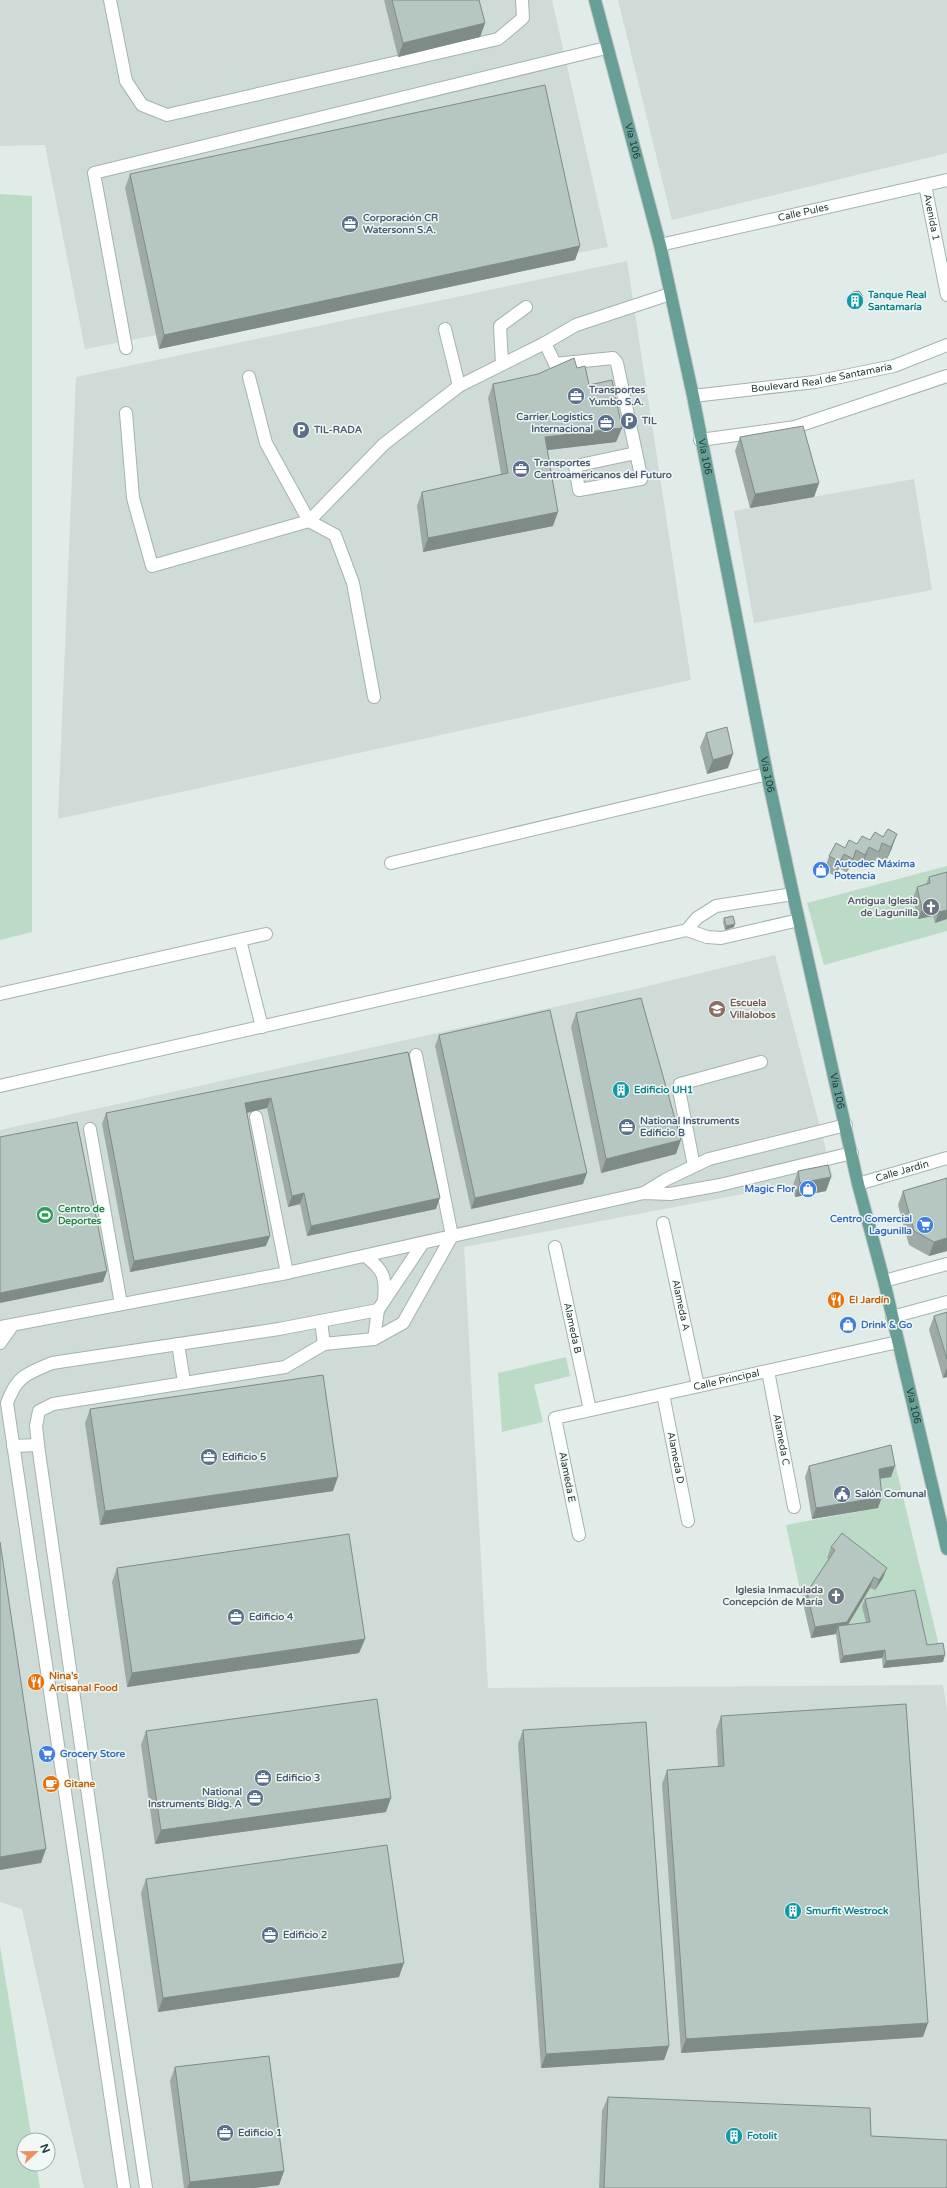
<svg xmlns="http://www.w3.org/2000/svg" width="947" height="2188" viewBox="0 0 947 2188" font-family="'Varela Round',sans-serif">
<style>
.built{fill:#cfdbd7}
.green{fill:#bbdbc7}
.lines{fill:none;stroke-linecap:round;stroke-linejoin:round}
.minor-casing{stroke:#a4b3af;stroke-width:14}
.major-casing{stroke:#c1c8c7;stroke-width:14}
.minor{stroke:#fff;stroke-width:12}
.major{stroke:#679f97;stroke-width:12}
.wall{fill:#9daaa6}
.shaded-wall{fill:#7f8b87}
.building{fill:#b6c6c1;stroke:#7f8b87}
.labels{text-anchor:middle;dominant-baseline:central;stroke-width:3;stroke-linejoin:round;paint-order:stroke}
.street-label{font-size:10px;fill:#223b37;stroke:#f1f8f5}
.service-label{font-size:10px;font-weight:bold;fill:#4e5e75;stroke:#f1f8f5;text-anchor:start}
.culture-label{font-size:10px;font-weight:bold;fill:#0d838f;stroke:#f1f8f5;text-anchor:start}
.shop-label{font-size:10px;font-weight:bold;fill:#366cbe;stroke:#f1f8f5;text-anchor:start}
.worship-label{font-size:10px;font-weight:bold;fill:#5b616d;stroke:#f1f8f5;text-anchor:end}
.education-label{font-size:10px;font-weight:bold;fill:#785e54;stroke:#f1f8f5;text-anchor:start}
.leisure-label{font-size:10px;font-weight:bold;fill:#27864d;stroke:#f1f8f5;text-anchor:start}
.food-label{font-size:10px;font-weight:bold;fill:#c56008;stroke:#f1f8f5;text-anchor:start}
</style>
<rect width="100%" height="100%" fill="#e1ebe8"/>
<g class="built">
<polygon points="0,0 552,0 608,247 85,349 45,145 0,146"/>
<polygon points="618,0 947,0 947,153 672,220"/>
<polygon points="627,261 691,680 58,819 76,377"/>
<polygon points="914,479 932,590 754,623 734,511"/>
<polygon points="775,955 833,1177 464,1247 488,1688 943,1685 947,1710 947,2188 84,2188 22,1909 0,1902 0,1130 640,988"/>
</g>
<g class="green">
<polygon points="0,194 32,196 32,932 0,940"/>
<polygon points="947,866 947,881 918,919 933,916 935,922 947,919 947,931 824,965 807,903"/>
<polygon points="566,1357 570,1376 534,1385 543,1422 502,1432 498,1373"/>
<polygon points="893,1455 940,1650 925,1652 863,1606 867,1629 843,1633 870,1588 875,1590 832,1561 803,1603 786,1525 878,1508 875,1479"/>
<polygon points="0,1946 32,2140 24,2140 24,2164 36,2164 40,2188 0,2188"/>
</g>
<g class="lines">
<defs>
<g id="minor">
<polyline points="110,0 126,81 142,105 167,115 498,39 523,18 522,0"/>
<path id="s1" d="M 925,185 L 947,295"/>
<path id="s2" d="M 660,245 L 947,180"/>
<polyline points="445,329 459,386"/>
<polyline points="545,343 555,364 613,358 617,363 641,476 641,479 579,490 575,466 636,453"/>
<polyline points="126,348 94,173 606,48"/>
<polyline points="502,364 500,326 526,307"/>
<polyline points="249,377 266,443 309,521 335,535 353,583 374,697"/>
<path id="s3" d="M 693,396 L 815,382 L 894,366 L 947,345"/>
<polyline points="126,413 133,498 152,566 309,521 384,444 459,386 545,343 576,325 670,294"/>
<polyline points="700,440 795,427 947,376"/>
<polyline points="391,863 767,774"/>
<polyline points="687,930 697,918 716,906 793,894"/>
<polyline points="240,940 262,1027"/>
<polyline points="0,994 266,934"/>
<polyline points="0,1086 687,930 707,937 721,938 799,920"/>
<polyline points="256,1117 287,1273"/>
<polyline points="90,1129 121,1304"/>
<polyline points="694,1166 679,1090 680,1084 761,1062"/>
<path id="s4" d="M 858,1184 L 947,1158"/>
<polyline points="644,1193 665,1180 709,1159 846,1125"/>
<path id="s5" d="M 663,1223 L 698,1386"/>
<path id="s6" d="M 555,1247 L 590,1410"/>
<path d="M 365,1256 C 384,1270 386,1277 384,1300"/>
<polyline points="884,1281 947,1264"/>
<polyline points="892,1317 947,1302"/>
<polyline points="321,1321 324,1344"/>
<polyline points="0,1327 287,1273 644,1193 670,1194 720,1185 852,1153"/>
<polyline points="374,1339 378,1310"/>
<polyline points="0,1343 12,1326"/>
<polyline points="178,1344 184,1382"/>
<path id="s7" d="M 768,1371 L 794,1507"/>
<path id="s8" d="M 663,1394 L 688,1521"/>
<polyline points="13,1446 38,1445"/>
<path id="s9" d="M 579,1535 L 555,1418 L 898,1342"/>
<path d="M 124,2188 L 7,1403 C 17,1376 26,1374 52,1363 L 279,1329 L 378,1310 L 423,1243"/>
<polyline points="146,2188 102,1893 38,1445 36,1426 39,1411 53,1404 285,1367 324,1344 374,1339 403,1323 452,1236 416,1055"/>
</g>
<g id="major">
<path id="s10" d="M 595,0 L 660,245 L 693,396 L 767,774 L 793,894 L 858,1184 L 884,1281 L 947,1549"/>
</g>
</defs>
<use href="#minor" class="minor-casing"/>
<use href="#major" class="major-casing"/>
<use href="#minor" class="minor"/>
<use href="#major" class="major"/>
</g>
<g class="wall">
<polygon points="384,0 479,0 485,23 480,37 398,57"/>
<polygon points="130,174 580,246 575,260 159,349 125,188"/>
<polygon points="850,296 861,302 857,307 849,304 849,300"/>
<polygon points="577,368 589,385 622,428 616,442 547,450 553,526 423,552 417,506 422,492 501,474 488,398 493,384"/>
<polygon points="740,437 819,483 814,497 750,508 735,451"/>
<polygon points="706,733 728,768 707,774 700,747"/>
<polygon points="875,832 892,848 886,861 877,857 874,866 864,861 860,869 851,864 847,873 839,868 835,876 824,870 829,856 845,848 870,840"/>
<polygon points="929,877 947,919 935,923 933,916 918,919 913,898 917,887 926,884"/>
<polygon points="724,918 734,927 725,930 723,922"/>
<polygon points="576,1013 676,1154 601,1173 571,1027"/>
<polygon points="439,1035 583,1184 471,1209 435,1046"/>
<polygon points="408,1052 436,1209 307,1236 300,1204 288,1207 267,1108 247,1113 266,1246 130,1272 102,1124 106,1113"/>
<polygon points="798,1171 831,1177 826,1191 795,1197 793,1185"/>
<polygon points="947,1178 947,1251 929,1256 909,1245 898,1205 903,1191"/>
<polygon points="947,1312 947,1377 943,1378 929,1330 934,1316"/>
<polygon points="90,1409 333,1491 100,1525 85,1423"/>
<polygon points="809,1466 891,1477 880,1479 878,1508 812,1519 805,1477"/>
<polygon points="831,1547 883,1578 875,1590 870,1588 848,1625 866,1623 862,1606 865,1599 927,1645 943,1662 883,1668 882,1658 840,1663 836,1634 811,1638 803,1603 807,1592 829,1559 827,1558"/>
<polygon points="117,1568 365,1639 359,1653 127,1687 112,1582"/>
<polygon points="721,1716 923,2037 681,2053 662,1784 667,1770 718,1767 716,1730"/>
<polygon points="523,1730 669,2046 664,2060 541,2068 518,1744"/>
<polygon points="146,1731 386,1812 155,1844 141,1745"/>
<polygon points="146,1879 399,1977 158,2012 141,1893"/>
<polygon points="175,2067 284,2171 279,2185 254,2188 184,2188 170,2081"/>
<polygon points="608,2097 871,2136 947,2188 599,2188 602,2111"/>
</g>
<g class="shaded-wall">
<polygon points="485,23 480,37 398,57 403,43"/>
<polygon points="580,246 575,260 159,349 164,335"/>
<polygon points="863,299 861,302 857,307 858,304"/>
<polygon points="622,428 616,442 540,451 545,437"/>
<polygon points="819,483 814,497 750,508 755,494"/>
<polygon points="558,512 553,526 423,552 428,538"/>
<polygon points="733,754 728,768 707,774 713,760"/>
<polygon points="897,834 892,848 886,861 891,847"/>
<polygon points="869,847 864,861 860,869 865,855"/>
<polygon points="844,854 839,868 835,876 840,862"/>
<polygon points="937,905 933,916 918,919 922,909"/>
<polygon points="947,910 947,919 935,923 939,912"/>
<polygon points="735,924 734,927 725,930 726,926"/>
<polygon points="271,1098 267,1108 241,1114 245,1103"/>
<polygon points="681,1140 676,1154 601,1173 606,1159"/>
<polygon points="587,1173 583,1184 471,1209 475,1198"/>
<polygon points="831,1177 826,1191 795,1197 800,1183"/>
<polygon points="304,1193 300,1204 288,1207 292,1196"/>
<polygon points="440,1198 436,1209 307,1236 311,1226"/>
<polygon points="270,1236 266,1246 130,1272 134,1261"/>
<polygon points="947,1238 947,1251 929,1256 934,1242"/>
<polygon points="107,1271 103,1282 0,1303 0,1293"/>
<polygon points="947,1368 947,1377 943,1378"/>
<polygon points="895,1466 891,1477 875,1479 879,1469"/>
<polygon points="338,1477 333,1491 100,1525 105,1511"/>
<polygon points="882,1497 878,1508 812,1519 816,1508"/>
<polygon points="887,1568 883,1578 875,1590 879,1580"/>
<polygon points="874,1577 870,1588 843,1633 838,1626 836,1634 811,1638 815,1627"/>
<polygon points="365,1639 359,1653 127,1687 132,1673"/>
<polygon points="885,1650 882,1658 840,1663 843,1656"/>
<polygon points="945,1655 943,1662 883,1668 886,1661"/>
<polygon points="391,1798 386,1812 155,1844 161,1830"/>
<polygon points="46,1849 41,1863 0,1870 0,1857"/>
<polygon points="404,1963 399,1977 158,2012 163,1998"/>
<polygon points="928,2023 923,2037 681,2053 686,2039"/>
<polygon points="669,2046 664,2060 541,2068 546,2054"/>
<polygon points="284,2171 279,2185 254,2188 187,2188 190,2182"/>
</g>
<g class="building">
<polygon points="392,0 479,0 485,23 403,43"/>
<polygon points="545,85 580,246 164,335 130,174"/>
<polygon points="859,291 862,295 863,299 858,304 851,300 850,296 853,292"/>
<polygon points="574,358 577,368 585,366 589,385 612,380 622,428 545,437 558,512 428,538 422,492 508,473 493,384 538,374"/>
<polygon points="803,426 819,483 755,494 740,437"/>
<polygon points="727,727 733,754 713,760 706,733"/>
<polygon points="888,829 897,834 891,847 882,843 879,852 869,847 865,855 856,850 853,859 844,854 840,862 829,856 836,843 845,848 849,840 857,844 862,836 870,840 875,832 883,837"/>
<polygon points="947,872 947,910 939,912 937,905 922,909 917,887 930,883 929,877"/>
<polygon points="733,916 735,924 726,926 724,918"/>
<polygon points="641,998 681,1140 606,1159 576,1013"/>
<polygon points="550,1010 587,1173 475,1198 439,1035"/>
<polygon points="408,1052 440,1198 311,1226 304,1193 292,1196 271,1098 245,1103 270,1236 134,1261 106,1113"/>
<polygon points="77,1122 107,1271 0,1293 0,1137"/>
<polygon points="828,1165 831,1177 800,1183 798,1171"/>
<polygon points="947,1178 947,1238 934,1242 914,1231 903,1191"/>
<polygon points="947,1312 947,1359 934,1316"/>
<polygon points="323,1375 338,1477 105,1511 90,1409"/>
<polygon points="891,1445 895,1466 879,1469 882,1497 816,1508 809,1466"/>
<polygon points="842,1533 887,1568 879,1580 874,1577 847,1622 815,1627 807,1592 835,1550 831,1547"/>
<polygon points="349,1534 365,1639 132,1673 117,1568"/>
<polygon points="0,1542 46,1849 0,1857"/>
<polygon points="915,1590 927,1645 943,1643 945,1655 886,1661 885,1650 843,1656 838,1626 870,1622 865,1599"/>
<polygon points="377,1699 391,1798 161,1830 146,1731"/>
<polygon points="906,1704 928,2023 686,2039 667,1770 724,1766 721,1716"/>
<polygon points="646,1722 669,2046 546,2054 523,1730"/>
<polygon points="387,1845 404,1963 163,1998 146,1879"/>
<polygon points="269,2056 284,2171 190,2182 175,2067"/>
<polygon points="608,2097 870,2108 871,2136 947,2140 947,2188 604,2188"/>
</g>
<defs>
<symbol id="office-disc" viewBox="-11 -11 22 22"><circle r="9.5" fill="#5c6f8a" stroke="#f1f8f5"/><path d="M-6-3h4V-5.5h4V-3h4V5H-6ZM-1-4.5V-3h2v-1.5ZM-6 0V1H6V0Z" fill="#fff"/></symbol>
<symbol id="building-disc" viewBox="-11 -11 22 22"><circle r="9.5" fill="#0f9aa8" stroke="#f1f8f5"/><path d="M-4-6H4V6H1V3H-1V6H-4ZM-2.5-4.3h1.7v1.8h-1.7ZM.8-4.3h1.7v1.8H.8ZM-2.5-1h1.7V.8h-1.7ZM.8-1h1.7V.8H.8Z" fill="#fff"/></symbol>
<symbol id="parking-disc" viewBox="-11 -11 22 22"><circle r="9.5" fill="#5c6f8a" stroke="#f1f8f5"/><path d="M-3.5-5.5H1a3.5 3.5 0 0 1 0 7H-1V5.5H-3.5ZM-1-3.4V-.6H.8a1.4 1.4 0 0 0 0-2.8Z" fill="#fff"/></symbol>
<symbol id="shop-disc" viewBox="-11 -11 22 22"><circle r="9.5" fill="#3f7fe0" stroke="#f1f8f5"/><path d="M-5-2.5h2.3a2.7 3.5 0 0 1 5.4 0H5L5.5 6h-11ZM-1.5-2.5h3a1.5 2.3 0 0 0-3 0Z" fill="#fff"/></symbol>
<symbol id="church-disc" viewBox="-11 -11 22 22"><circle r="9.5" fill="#6b7280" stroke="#f1f8f5"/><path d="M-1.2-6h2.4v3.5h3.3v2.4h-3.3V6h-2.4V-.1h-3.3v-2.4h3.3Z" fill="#fff"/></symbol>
<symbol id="school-disc" viewBox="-11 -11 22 22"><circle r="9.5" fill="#8d6e63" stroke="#f1f8f5"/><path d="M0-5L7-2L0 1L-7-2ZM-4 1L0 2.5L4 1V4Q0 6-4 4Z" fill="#fff"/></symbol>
<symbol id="stadium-disc" viewBox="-11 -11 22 22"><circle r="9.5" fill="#2e9e5b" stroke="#f1f8f5"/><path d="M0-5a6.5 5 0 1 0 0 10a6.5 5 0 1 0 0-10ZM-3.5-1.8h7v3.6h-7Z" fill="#fff"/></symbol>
<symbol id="supermarket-disc" viewBox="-11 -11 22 22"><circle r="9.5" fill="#3f7fe0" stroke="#f1f8f5"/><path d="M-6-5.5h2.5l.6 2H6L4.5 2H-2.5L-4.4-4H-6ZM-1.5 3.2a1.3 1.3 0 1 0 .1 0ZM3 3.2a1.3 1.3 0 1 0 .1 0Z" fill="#fff"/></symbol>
<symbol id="restaurant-disc" viewBox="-11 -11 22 22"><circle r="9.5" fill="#e8710a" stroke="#f1f8f5"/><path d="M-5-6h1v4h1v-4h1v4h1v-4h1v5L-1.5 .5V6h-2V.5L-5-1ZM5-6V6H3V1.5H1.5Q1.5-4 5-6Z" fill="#fff"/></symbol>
<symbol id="civic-disc" viewBox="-11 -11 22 22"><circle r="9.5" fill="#5c6f8a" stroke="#f1f8f5"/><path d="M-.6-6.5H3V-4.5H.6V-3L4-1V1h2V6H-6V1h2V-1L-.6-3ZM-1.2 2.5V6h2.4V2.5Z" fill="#fff"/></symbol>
<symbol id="cafe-disc" viewBox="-11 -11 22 22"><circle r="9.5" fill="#e8710a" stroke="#f1f8f5"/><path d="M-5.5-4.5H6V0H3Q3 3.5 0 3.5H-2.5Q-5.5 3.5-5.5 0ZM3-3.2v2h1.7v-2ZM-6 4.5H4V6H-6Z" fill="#fff"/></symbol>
</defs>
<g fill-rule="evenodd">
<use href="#office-disc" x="340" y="214" width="20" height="20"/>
<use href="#building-disc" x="845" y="291" width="20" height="20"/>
<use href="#office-disc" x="566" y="386" width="20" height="20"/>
<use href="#parking-disc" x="619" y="411" width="20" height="20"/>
<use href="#office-disc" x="596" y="413" width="20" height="20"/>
<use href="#parking-disc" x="291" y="420" width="20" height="20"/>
<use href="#office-disc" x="511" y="459" width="20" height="20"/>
<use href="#shop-disc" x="811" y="860" width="20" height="20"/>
<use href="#church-disc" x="921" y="897" width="20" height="20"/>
<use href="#school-disc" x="707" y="999" width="20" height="20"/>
<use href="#building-disc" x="611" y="1080" width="20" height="20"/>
<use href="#office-disc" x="617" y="1117" width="20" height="20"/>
<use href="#shop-disc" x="798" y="1179" width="20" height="20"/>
<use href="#stadium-disc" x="35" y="1205" width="20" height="20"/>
<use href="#supermarket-disc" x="915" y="1215" width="20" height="20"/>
<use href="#restaurant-disc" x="826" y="1290" width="20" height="20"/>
<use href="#shop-disc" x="838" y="1315" width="20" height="20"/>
<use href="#office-disc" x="199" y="1447" width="20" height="20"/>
<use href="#civic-disc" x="832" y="1484" width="20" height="20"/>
<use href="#church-disc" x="826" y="1586" width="20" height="20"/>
<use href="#office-disc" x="226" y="1607" width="20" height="20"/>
<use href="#restaurant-disc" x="26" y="1672" width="20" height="20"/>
<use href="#supermarket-disc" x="37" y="1744" width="20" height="20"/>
<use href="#office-disc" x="253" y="1768" width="20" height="20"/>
<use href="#cafe-disc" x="41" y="1774" width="20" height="20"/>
<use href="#office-disc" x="245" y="1788" width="20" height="20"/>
<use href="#building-disc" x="783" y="1901" width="20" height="20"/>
<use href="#office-disc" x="260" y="1925" width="20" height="20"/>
<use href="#office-disc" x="215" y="2123" width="20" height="20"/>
<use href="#building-disc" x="724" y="2126" width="20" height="20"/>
</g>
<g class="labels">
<g class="street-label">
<text stroke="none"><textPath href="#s10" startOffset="146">Vía 106</textPath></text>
<text stroke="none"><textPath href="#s2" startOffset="147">Calle Pules</textPath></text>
<text stroke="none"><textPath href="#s1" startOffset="33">Avenida 1</textPath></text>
<text stroke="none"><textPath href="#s3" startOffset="130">Boulevard Real de Santamaría</textPath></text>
<text stroke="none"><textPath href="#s10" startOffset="470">Vía 106</textPath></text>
<text stroke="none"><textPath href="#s10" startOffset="794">Vía 106</textPath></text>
<text stroke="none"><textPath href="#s10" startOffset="1118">Vía 106</textPath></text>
<text stroke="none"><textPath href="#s4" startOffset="46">Calle Jardín</textPath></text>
<text stroke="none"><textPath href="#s5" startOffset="84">Alameda A</textPath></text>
<text stroke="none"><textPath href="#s6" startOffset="83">Alameda B</textPath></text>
<text stroke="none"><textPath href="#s9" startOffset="295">Calle Principal</textPath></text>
<text stroke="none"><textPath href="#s10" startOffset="1442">Vía 106</textPath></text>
<text stroke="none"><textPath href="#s7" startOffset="70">Alameda C</textPath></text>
<text stroke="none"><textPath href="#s8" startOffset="65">Alameda D</textPath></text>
<text transform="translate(567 1477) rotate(79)">Alameda E</text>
</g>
<g class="service-label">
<text x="363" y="218">Corporación CR<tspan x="363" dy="12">Watersonn S.A.</tspan></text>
<text x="589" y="390">Transportes<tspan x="589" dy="12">Yumbo S.A.</tspan></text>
<text x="593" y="417" text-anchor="end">Carrier Logistics<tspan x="593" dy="12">Internacional</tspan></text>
<text x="642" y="421">TIL</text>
<text x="314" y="430">TIL-RADA</text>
<text x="534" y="463">Transportes<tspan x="534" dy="12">Centroamericanos del Futuro</tspan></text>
<text x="640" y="1121">National Instruments<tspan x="640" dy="12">Edificio B</tspan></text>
<text x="222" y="1457">Edificio 5</text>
<text x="855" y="1494">Salón Comunal</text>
<text x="249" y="1617">Edificio 4</text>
<text x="276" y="1778">Edificio 3</text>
<text x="242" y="1792" text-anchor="end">National<tspan x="242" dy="12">Instruments Bldg. A</tspan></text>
<text x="283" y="1935">Edificio 2</text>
<text x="238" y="2133">Edificio 1</text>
</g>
<g class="culture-label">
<text x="868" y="295">Tanque Real<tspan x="868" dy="12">Santamaría</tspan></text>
<text x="634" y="1090">Edificio UH1</text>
<text x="806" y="1911">Smurfit Westrock</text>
<text x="747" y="2136">Fotolit</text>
</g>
<g class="shop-label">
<text x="834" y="864">Autodec Máxima<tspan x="834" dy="12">Potencia</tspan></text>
<text x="795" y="1189" text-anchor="end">Magic Flor</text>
<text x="912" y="1219" text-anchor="end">Centro Comercial<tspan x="912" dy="12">Lagunilla</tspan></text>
<text x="861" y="1325">Drink &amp; Go</text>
<text x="60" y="1754">Grocery Store</text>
</g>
<g class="worship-label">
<text x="918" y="901">Antigua Iglesia<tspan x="918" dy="12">de Lagunilla</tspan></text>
<text x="823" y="1590">Iglesia Inmaculada<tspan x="823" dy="12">Concepción de María</tspan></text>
</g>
<g class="education-label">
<text x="730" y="1003">Escuela<tspan x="730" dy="12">Villalobos</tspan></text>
</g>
<g class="leisure-label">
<text x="58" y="1209">Centro de<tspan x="58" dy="12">Deportes</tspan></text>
</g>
<g class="food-label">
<text x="849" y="1300">El Jardín</text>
<text x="49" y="1676">Nina's<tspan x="49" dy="12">Artisanal Food</tspan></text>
<text x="64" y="1784">Gitane</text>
</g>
</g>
<g transform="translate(36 2152) rotate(68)"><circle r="19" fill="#f1f8f5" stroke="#9eaca9"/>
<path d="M0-3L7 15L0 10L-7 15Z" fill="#ed905d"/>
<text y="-6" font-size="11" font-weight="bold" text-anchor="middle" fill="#223b37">N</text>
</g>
</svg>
